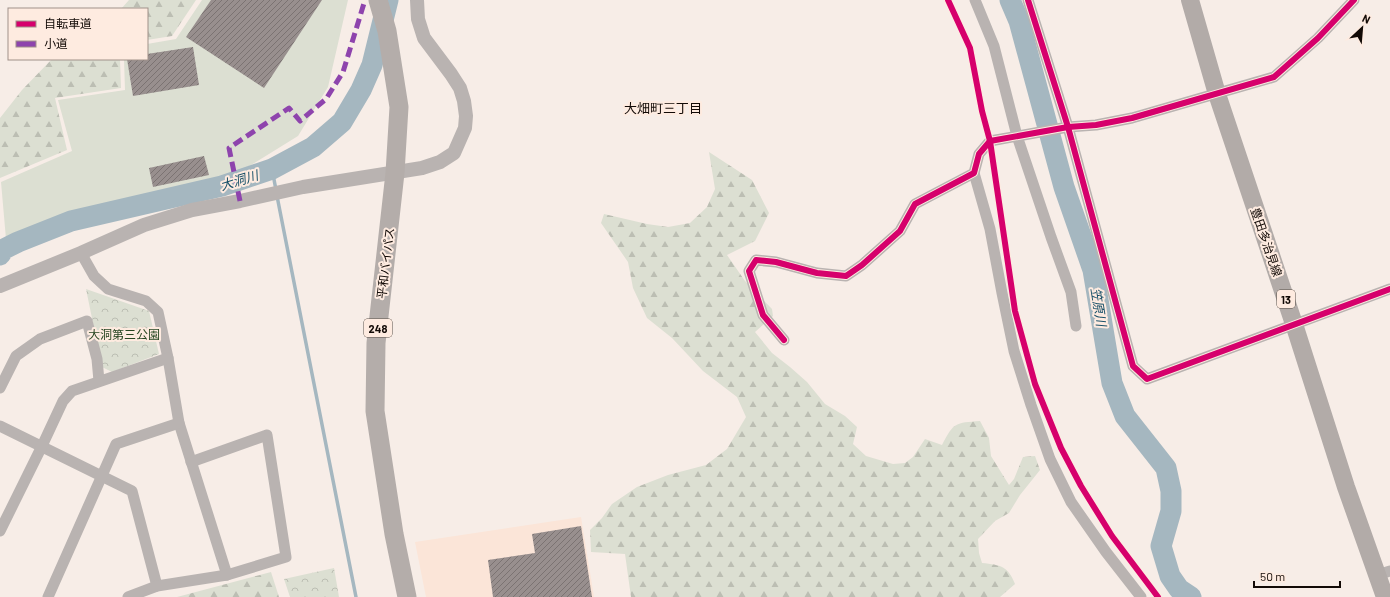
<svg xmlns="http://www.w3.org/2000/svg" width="1390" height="597" viewBox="0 0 1390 597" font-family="Barlow,'Noto Sans JP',sans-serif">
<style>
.built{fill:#fbe5d8}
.forest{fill:url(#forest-firs)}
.park{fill:url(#park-crowns)}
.pitch{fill:#dcdfd2}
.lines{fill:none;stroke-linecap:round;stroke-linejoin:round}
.stream{stroke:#a5b7c0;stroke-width:3.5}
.river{stroke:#a5b7c0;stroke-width:21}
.building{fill:url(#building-hatch)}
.minor{stroke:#b9b3b1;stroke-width:11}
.tertiary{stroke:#b9b3b1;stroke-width:14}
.primary{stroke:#b2aba8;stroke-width:18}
.trunk{stroke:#b4adaa;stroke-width:19}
.quiet{stroke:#8e44ad;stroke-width:5;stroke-dasharray:10 5;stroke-linecap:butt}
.cycleway-casing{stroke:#feebe0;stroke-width:8}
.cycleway{stroke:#d6006c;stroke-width:6}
.labels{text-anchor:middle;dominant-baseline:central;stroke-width:4;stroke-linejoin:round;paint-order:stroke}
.shield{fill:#feebe0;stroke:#594e47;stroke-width:1}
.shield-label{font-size:11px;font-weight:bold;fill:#120a06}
.street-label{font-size:12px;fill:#120a06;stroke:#feebe0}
.park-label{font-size:12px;fill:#264520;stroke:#feebe0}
.neighbourhood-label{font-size:13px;fill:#120a06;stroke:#feebe0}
.water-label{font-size:13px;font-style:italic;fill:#164f68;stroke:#feebe0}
</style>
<defs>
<pattern id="forest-firs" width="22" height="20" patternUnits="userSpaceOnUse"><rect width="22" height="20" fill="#dcdfd2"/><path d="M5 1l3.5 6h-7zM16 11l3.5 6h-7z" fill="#bcbeb3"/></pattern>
<pattern id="park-crowns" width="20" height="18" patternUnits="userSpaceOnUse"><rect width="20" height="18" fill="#dcdfd2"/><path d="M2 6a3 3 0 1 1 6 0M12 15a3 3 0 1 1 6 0" fill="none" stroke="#bcbeb3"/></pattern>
<pattern id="building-hatch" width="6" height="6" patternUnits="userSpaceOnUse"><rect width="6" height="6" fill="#988f8e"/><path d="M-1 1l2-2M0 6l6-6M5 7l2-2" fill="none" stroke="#7b7372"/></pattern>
</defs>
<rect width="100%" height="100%" fill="#f7ede7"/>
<polygon class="built" points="581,517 594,597 426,597 415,542"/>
<g class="forest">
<polygon points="129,0 196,0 172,36 147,40 147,9 121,9"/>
<polygon points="52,59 120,59 121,88 55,98 67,150 0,178 0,118 22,90"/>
<path d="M 709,152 L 752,180 L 769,213 L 755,241 L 727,255 L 745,281 L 772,309 L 773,316 L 755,332 L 772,353 L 790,367 L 807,382 L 825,404 L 845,416 L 857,427 L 853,444 L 866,456 L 893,464 L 905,463 L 913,457 L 925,439 L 942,445 C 954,422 955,423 980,421 L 989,438 L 991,456 L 1009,485 L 1014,479 L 1023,457 L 1035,456 L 1040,470 L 1020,495 L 1009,513 L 995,521 L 978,539 L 979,553 L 982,563 C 1001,565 1008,566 1015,584 L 1000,597 L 631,597 L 625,554 L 591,552 L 590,530 L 602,518 L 612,504 L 637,487 L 668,475 L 706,465 L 727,449 L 746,417 L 737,397 L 703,371 L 672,338 L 647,318 L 633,288 L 628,262 L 601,223 L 604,214 L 647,224 L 668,227 L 690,223 L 707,207 L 715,189 Z"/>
<polygon points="271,572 279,597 177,597"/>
</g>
<g class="park">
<polygon points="86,289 149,311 159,354 112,372 102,367"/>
<polygon points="334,568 339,597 290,597 284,579"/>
</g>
<polygon class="pitch" points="202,0 348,0 328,87 298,136 251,165 212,183 74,216 6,239 1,182 72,151 58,100 125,90 124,59 147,59 147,44 176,39"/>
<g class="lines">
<g class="stream">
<polyline points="272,169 276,190"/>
<polyline points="277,196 356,597"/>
</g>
<g class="river">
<polyline points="1010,0 1019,21 1064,187 1093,270 1112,383 1125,416 1166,468 1171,491 1171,511 1161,546 1170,576 1179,589 1191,597"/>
<polyline points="0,255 4,249 18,242 71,221 222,186 272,169 313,147 342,122 361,90 372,65 388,0"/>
</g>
</g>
<g class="building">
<polygon points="211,0 322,0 264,88 186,37"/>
<polygon points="193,47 199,85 133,96 127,59 147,59 147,54"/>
<polygon points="204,156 209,175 153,187 149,168"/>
<polygon points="581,526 592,597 493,597 488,560 535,553 532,534"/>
</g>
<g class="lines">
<g class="minor">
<polyline points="975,0 994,46 1017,136 1051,237 1071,292 1076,326"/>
<polyline points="1028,0 1068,127 1133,366 1147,379 1390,289"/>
<polyline points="974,173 990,229 1002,293 1014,351 1031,405 1050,459 1071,502 1106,552 1141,597"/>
<polyline points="81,253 94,276 108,289 146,301 158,312 168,358 179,423 227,575"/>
<polyline points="784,340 763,315 749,271 756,260 776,262 817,273 846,276 862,265 900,231 915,204 974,173 979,154 990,141 1068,127 1096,125 1132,118 1274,77 1318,38 1354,0"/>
<polyline points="0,388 16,356 40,339 87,321 97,359 99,381"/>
<polyline points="0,426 132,491 157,586"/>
<polyline points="0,531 42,446 63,401 72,391 168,358"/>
<polyline points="1377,575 1390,571"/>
<polyline points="48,597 116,444 179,423"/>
<polyline points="128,597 157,586 227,575 286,557 267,435 191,462"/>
</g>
<polyline class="tertiary" points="0,286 81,253 144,225 192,210 240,201 303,187 422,168 440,162 454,153 465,128 466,116 464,101 460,88 451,74 424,38 418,19 417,0"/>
<polyline class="primary" points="1190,0 1217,94 1294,324 1346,487 1385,597"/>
<polyline class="trunk" points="378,0 387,31 399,107 395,173 376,343 375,411 394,534 407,597"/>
<polyline class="quiet" points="240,201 229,148 289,108 300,121 326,99 343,72 365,0"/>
<defs>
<g id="cycleway">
<polyline points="948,0 970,48 982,111 990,141 1015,311 1035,384 1061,448 1081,486 1112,536 1158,597"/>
<polyline points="1028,0 1068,127 1133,366 1147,379 1390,289"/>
<polyline points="784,340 763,315 749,271 756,260 776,262 817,273 846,276 862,265 900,231 915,204 974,173 979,154 990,141 1068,127 1096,125 1132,118 1274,77 1318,38 1354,0"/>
</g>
</defs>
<use href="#cycleway" class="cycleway-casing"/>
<use href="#cycleway" class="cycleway"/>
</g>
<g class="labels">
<g class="shield">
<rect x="1277" y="290" width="18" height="18" rx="3"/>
<rect x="364" y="319" width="28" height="18" rx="3"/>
</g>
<g class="shield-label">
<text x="1286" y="299">13</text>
<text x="378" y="328">248</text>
</g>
<g class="street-label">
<text transform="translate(1267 242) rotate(71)">豊田多治見線</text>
<text transform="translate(385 263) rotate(-83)">平和バイパス</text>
</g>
<g class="park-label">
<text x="124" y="334">大洞第三公園</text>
</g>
<g class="neighbourhood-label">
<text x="663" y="108">大畑町三丁目</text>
</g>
<g class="water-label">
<text transform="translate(239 180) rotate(-17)">大洞川</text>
<text transform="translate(1099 307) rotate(81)">笠原川</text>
</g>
</g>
<rect x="8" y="8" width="140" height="52" fill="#feebe0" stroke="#a09189"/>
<rect x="16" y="21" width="20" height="6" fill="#d6006c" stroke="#a09189"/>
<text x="44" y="28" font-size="12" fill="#120a06">自転車道</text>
<rect x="16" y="41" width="20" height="6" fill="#8e44ad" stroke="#a09189"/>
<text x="44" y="48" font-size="12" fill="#120a06">小道</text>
<g transform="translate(1362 28) rotate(26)" stroke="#feebe0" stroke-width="3" paint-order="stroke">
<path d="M0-3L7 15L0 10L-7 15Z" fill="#120a06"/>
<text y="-6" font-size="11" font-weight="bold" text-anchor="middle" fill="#120a06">N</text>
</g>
<path d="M1254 581v6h86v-6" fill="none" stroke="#120a06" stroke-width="2"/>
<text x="1260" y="581" font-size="12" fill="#120a06" stroke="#feebe0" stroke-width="3" paint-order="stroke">50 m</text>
</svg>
